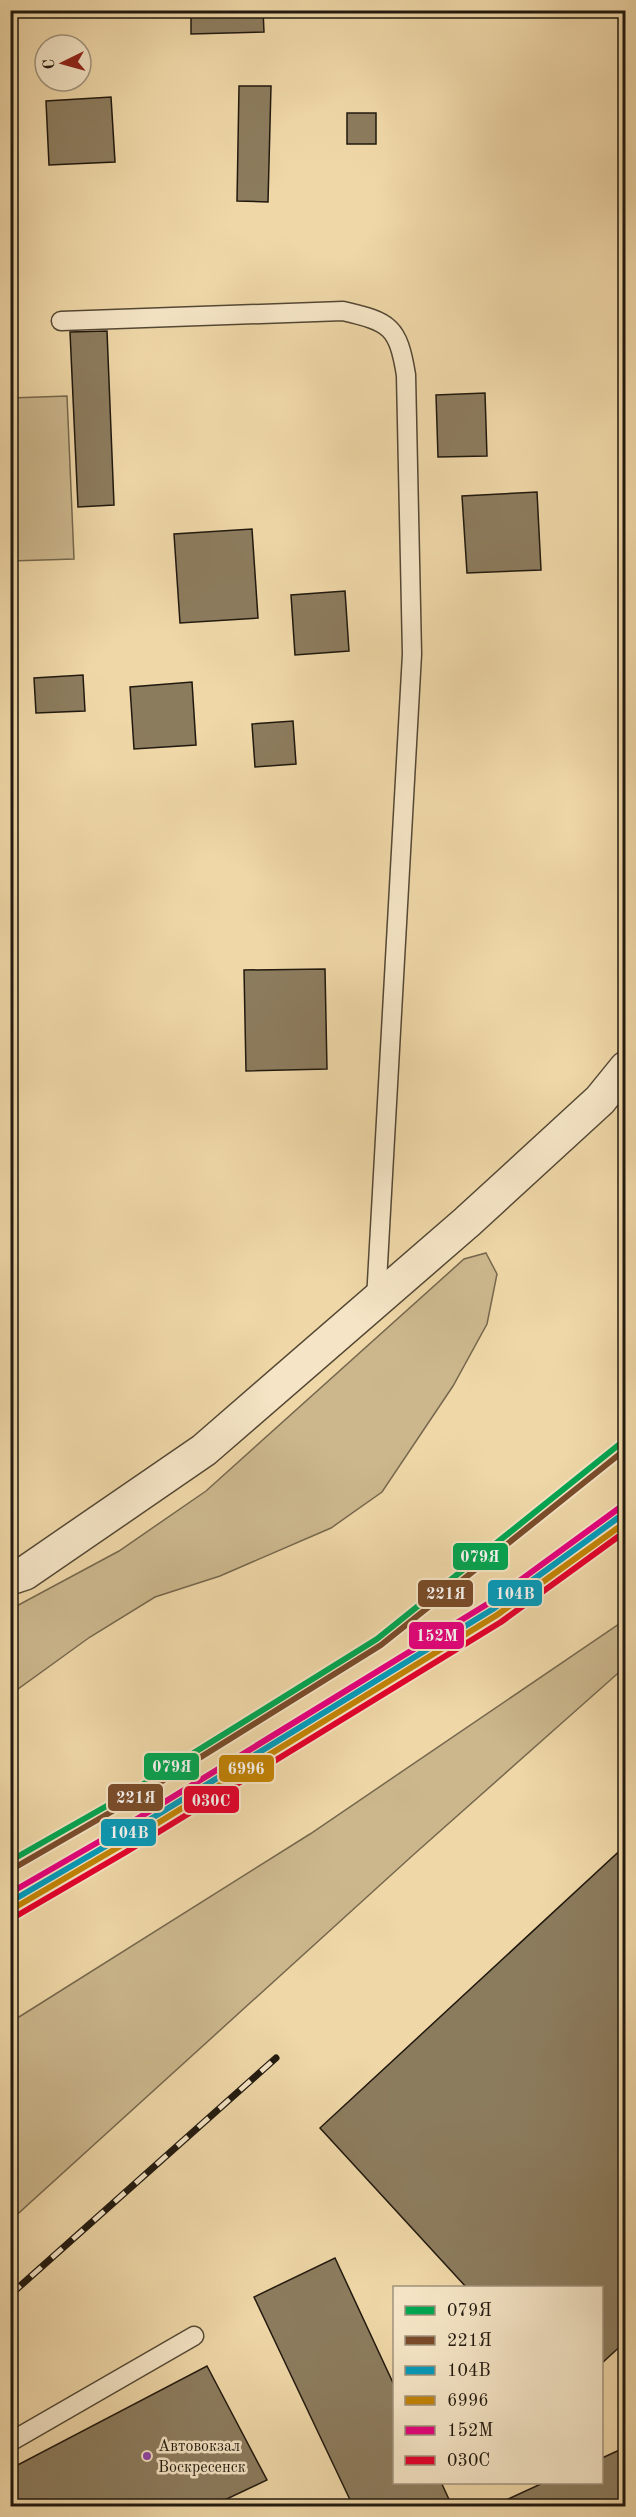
<svg xmlns="http://www.w3.org/2000/svg" width="636" height="2517" viewBox="0 0 636 2517" font-family="'Old Standard TT',serif">
<style>
.green{fill:#ccb78d;stroke:#76684e;stroke-width:1.5}
.building{fill:#8c7c5e;stroke:#21190f;stroke-width:1.5}
.lines{fill:none;stroke-linecap:round;stroke-linejoin:round}
.service-casing{stroke:#544835;stroke-width:21}
.minor-casing{stroke:#544835;stroke-width:36}
.service{stroke:#f5e5c6;stroke-width:18}
.minor{stroke:#f5e5c6;stroke-width:33}
.rail-casing{stroke:#21190f;stroke-width:7}
.rail{stroke:#f5e5c6;stroke-width:4.5;stroke-dasharray:14;stroke-linecap:butt}
.rail-1-casing{stroke:#f5e5c6;stroke-width:10}
.rail-2-casing{stroke:#f5e5c6;stroke-width:10}
.rail-3-casing{stroke:#f5e5c6;stroke-width:10}
.rail-4-casing{stroke:#f5e5c6;stroke-width:10}
.rail-5-casing{stroke:#f5e5c6;stroke-width:10}
.rail-6-casing{stroke:#f5e5c6;stroke-width:10}
.rail-1{stroke:#00a651;stroke-width:6}
.rail-2{stroke:#7a4b2a;stroke-width:6}
.rail-3{stroke:#039bbb;stroke-width:6}
.rail-4{stroke:#c28304;stroke-width:6}
.rail-5{stroke:#e5007d;stroke-width:6}
.rail-6{stroke:#e4002b;stroke-width:6}
.bus-dot{fill:#8e44ad;stroke:#f5e5c6;stroke-width:2}
.labels{text-anchor:middle;dominant-baseline:central;stroke-width:5;stroke-linejoin:round;paint-order:stroke}
.bus-label{font-size:16px;fill:#21190f;stroke:#f5e5c6;text-anchor:start}
.line-badge{stroke:#f5e5c6;stroke-width:2}
.badge-label{font-size:16px;text-anchor:middle;font-weight:bold;fill:#fff}
</style>
<rect width="100%" height="100%" fill="#efd7a7"/>
<filter id="stains"><feTurbulence type="fractalNoise" baseFrequency=".00333" numOctaves="4"/><feColorMatrix values="0 0 0 0 .2 0 0 0 0 .09 0 0 0 0 .02 0 0 0 .5 -.17"/></filter>
<radialGradient id="worn" r=".72"><stop offset=".6" stop-color="#630" stop-opacity="0"/><stop offset="1" stop-color="#630" stop-opacity=".3"/></radialGradient>
<g class="green">
<polygon points="67,396 74,559 11,561 11,398"/>
<polygon points="486,1253 497,1274 487,1324 453,1386 382,1492 331,1528 220,1576 155,1597 90,1637 11,1694 11,1609 119,1551 206,1491 464,1259"/>
<polygon points="625,1620 625,1667 412,1856 11,2220 11,2022 310,1834"/>
</g>
<g class="building">
<polygon points="191,10 263,10 264,32 191,34"/>
<polygon points="239,86 271,86 268,202 237,201"/>
<polygon points="111,97 115,162 49,165 46,101"/>
<rect x="347" y="113" width="29" height="31"/>
<polygon points="107,331 114,505 78,507 70,332"/>
<polygon points="485,393 487,456 438,457 436,395"/>
<polygon points="537,492 541,570 467,573 462,496"/>
<polygon points="252,529 258,618 180,623 174,534"/>
<polygon points="345,591 349,651 295,655 291,595"/>
<polygon points="83,675 85,711 36,713 34,678"/>
<polygon points="192,682 196,745 134,749 130,687"/>
<polygon points="293,721 296,764 255,767 252,724"/>
<polygon points="325,969 327,1069 246,1071 244,970"/>
<polygon points="626,1845 626,2341 602,2363 602,2288 467,2288 320,2128"/>
<polygon points="335,2258 394,2385 394,2482 441,2482 452,2506 353,2506 254,2297"/>
<polygon points="207,2366 267,2480 212,2506 10,2506 10,2469"/>
<polygon points="626,2447 626,2506 509,2506 506,2500 545,2482 602,2482 602,2458"/>
</g>
<g class="lines">
<defs>
<g id="service">
<path d="M 61,321 L 343,311 C 390,322 398,326 406,375 L 412,654 L 376,1300"/>
<polyline points="10,2442 194,2336"/>
</g>
<polyline id="minor" points="10,1578 25,1573 204,1450 467,1222 600,1100 626,1068"/>
</defs>
<use href="#service" class="service-casing"/>
<use href="#minor" class="minor-casing"/>
<use href="#service" class="service"/>
<use href="#minor" class="minor"/>
<defs>
<polyline id="rail" points="10,2295 276,2058"/>
</defs>
<use href="#rail" class="rail-casing"/>
<use href="#rail" class="rail"/>
<defs>
<polyline id="rail-1" points="10,1861 126,1795 377,1639 626,1439"/>
<polyline id="rail-2" points="14,1868 130,1801 381,1645 626,1449"/>
<polyline id="rail-3" points="10,1902 118,1839 493,1609 626,1512"/>
<polyline id="rail-4" points="14,1908 122,1845 497,1615 626,1522"/>
<polyline id="rail-5" points="10,1893 114,1833 489,1603 622,1506"/>
<polyline id="rail-6" points="18,1915 126,1852 501,1622 626,1531"/>
</defs>
<use href="#rail-1" class="rail-1-casing"/>
<use href="#rail-2" class="rail-2-casing"/>
<use href="#rail-3" class="rail-3-casing"/>
<use href="#rail-4" class="rail-4-casing"/>
<use href="#rail-5" class="rail-5-casing"/>
<use href="#rail-6" class="rail-6-casing"/>
<use href="#rail-1" class="rail-1"/>
<use href="#rail-2" class="rail-2"/>
<use href="#rail-3" class="rail-3"/>
<use href="#rail-4" class="rail-4"/>
<use href="#rail-5" class="rail-5"/>
<use href="#rail-6" class="rail-6"/>
</g>
<circle class="bus-dot" cx="147" cy="2456" r="5"/>
<g class="labels">
<g class="bus-label">
<text x="158" y="2447">Автовокзал<tspan x="158" dy="21">Воскресенск</tspan></text>
</g>
</g>
<g class="line-badge">
<rect x="452" y="1542" width="57" height="29" rx="6" fill="#00a651"/>
<rect x="487" y="1579" width="56" height="28" rx="6" fill="#039bbb"/>
<rect x="417" y="1579" width="57" height="29" rx="6" fill="#7a4b2a"/>
<rect x="408" y="1621" width="57" height="29" rx="6" fill="#e5007d"/>
<rect x="143" y="1752" width="57" height="29" rx="6" fill="#00a651"/>
<rect x="218" y="1754" width="57" height="29" rx="6" fill="#c28304"/>
<rect x="107" y="1783" width="57" height="29" rx="6" fill="#7a4b2a"/>
<rect x="183" y="1785" width="57" height="29" rx="6" fill="#e4002b"/>
<rect x="100" y="1818" width="57" height="29" rx="6" fill="#039bbb"/>
</g>
<g class="badge-label">
<text x="480" y="1562">079Я</text>
<text x="515" y="1599">104В</text>
<text x="446" y="1599">221Я</text>
<text x="437" y="1641">152М</text>
<text x="172" y="1772">079Я</text>
<text x="246" y="1774">6996</text>
<text x="136" y="1803">221Я</text>
<text x="211" y="1806">030C</text>
<text x="129" y="1838">104В</text>
</g>
<rect width="636" height="2517" fill="none" stroke="#efd7a7" stroke-width="36"/>
<rect x="12" y="12" width="612" height="2493" fill="none" stroke="#21190f" stroke-width="3"/>
<rect x="18" y="18" width="600" height="2481" fill="none" stroke="#21190f" stroke-width="1.5"/>
<rect x="393" y="2286" width="210" height="198" fill="#f5e5c6" stroke="#a0937d" stroke-width="1.5"/>
<rect x="405" y="2306" width="30" height="9" fill="#00a651" stroke="#a0937d" stroke-width="1.5"/>
<text x="447" y="2316" font-size="18" fill="#21190f">079Я</text>
<rect x="405" y="2336" width="30" height="9" fill="#7a4b2a" stroke="#a0937d" stroke-width="1.5"/>
<text x="447" y="2346" font-size="18" fill="#21190f">221Я</text>
<rect x="405" y="2366" width="30" height="9" fill="#039bbb" stroke="#a0937d" stroke-width="1.5"/>
<text x="447" y="2376" font-size="18" fill="#21190f">104В</text>
<rect x="405" y="2396" width="30" height="9" fill="#c28304" stroke="#a0937d" stroke-width="1.5"/>
<text x="447" y="2406" font-size="18" fill="#21190f">6996</text>
<rect x="405" y="2426" width="30" height="9" fill="#e5007d" stroke="#a0937d" stroke-width="1.5"/>
<text x="447" y="2436" font-size="18" fill="#21190f">152М</text>
<rect x="405" y="2456" width="30" height="9" fill="#e4002b" stroke="#a0937d" stroke-width="1.5"/>
<text x="447" y="2466" font-size="18" fill="#21190f">030C</text>
<g transform="translate(63 63) rotate(265)"><circle r="28" fill="#f5e5c6" stroke="#a0937d" stroke-width="1.5"/>
<path d="M0-4.5L10 22L0 15L-10 22Z" fill="#8f2418"/>
<text y="-9" font-size="16" font-weight="bold" text-anchor="middle" fill="#21190f">С</text>
</g>
<rect width="100%" height="100%" filter="url(#stains)"/>
<rect width="100%" height="100%" fill="url(#worn)"/>
</svg>
